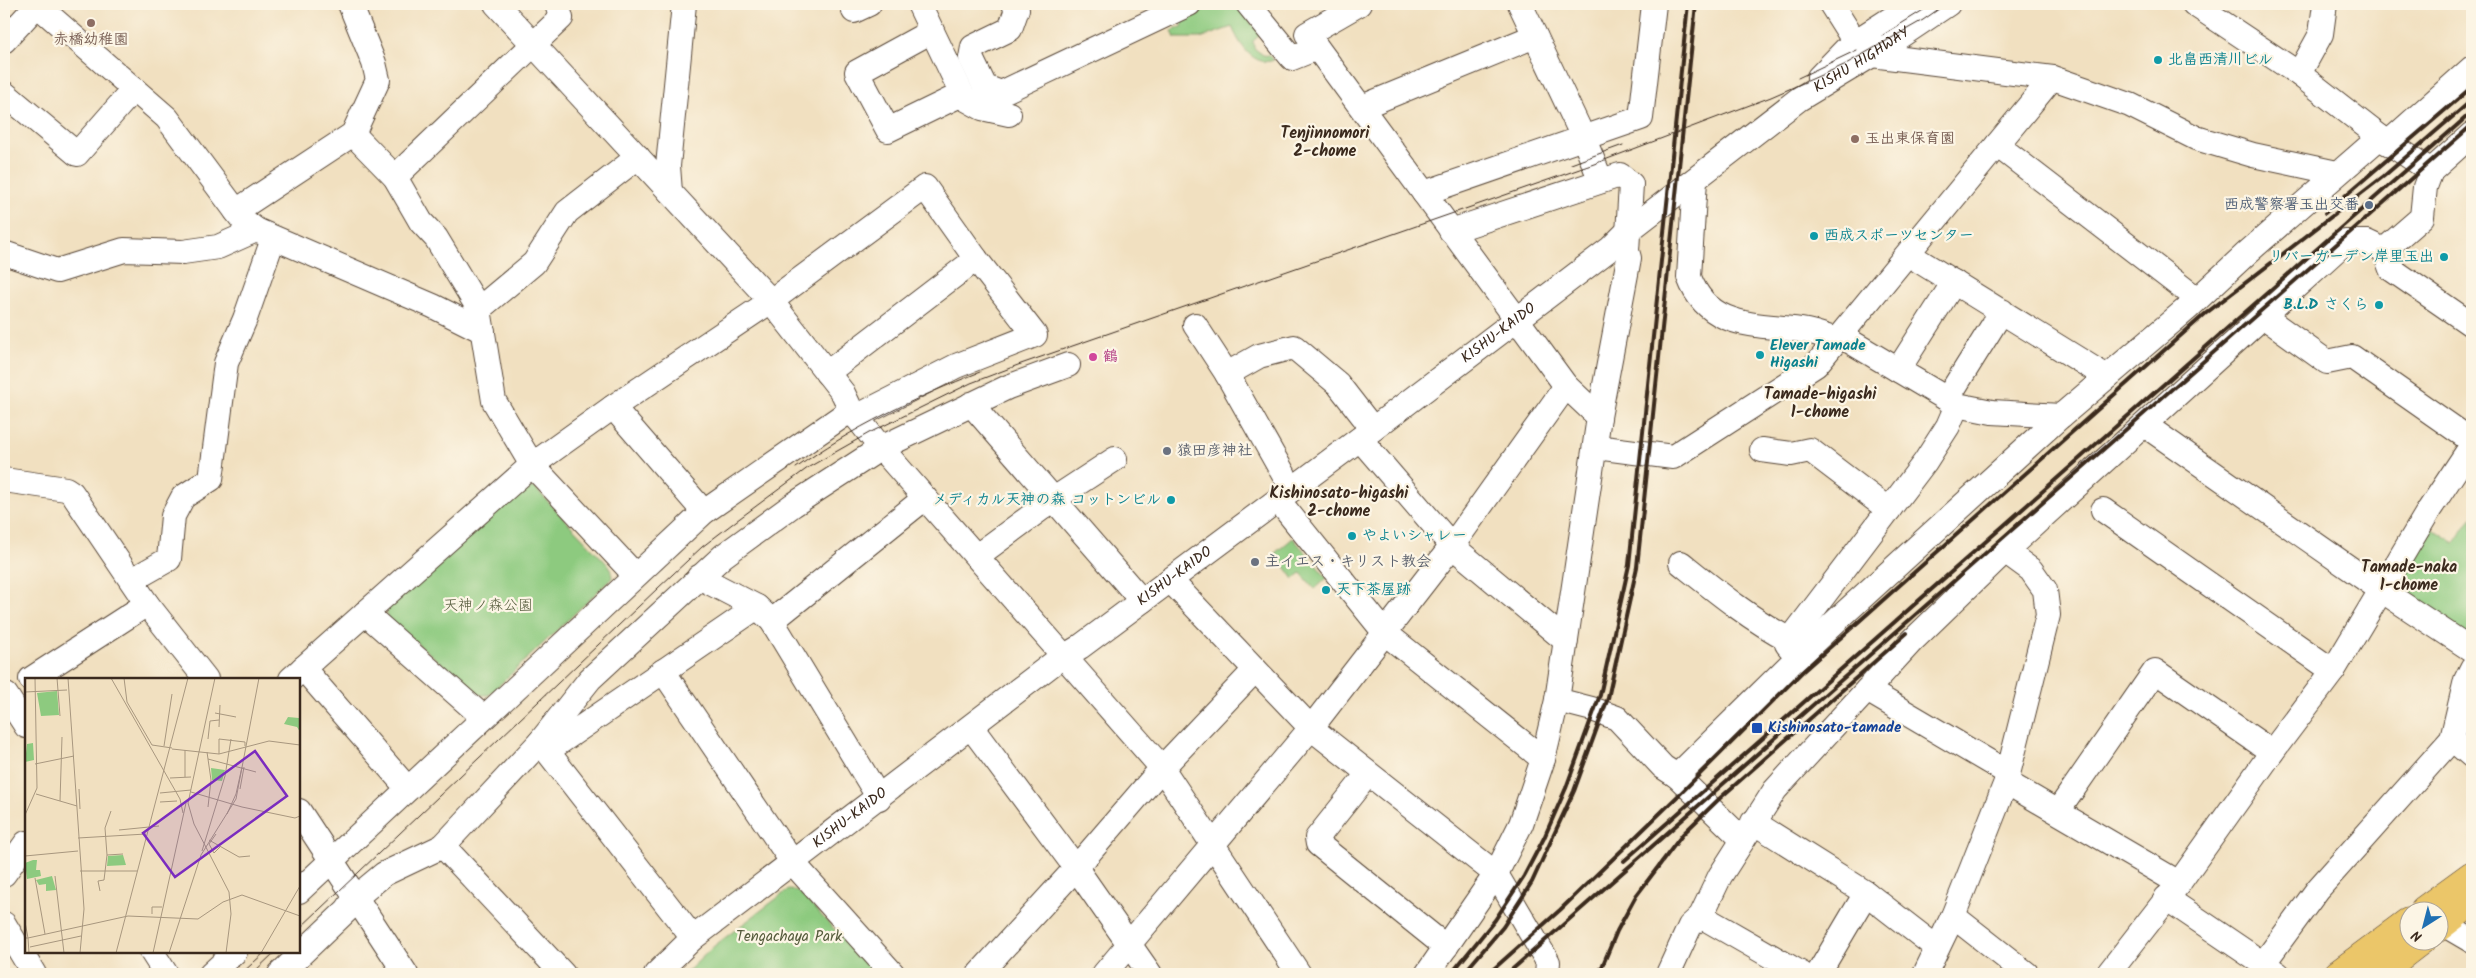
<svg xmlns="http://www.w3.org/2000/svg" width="2476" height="978" viewBox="0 0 2476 978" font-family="Kalam,'Klee One',sans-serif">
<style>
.green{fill:#8dca7f;stroke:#647a4e}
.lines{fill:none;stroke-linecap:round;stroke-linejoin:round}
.minor-casing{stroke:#564536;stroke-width:26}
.highway-casing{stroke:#564536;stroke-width:29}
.minor{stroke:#fff;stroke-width:24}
.highway{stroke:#ebc669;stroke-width:28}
.tram{stroke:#3b2a1e;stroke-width:1}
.rail{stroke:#3b2a1e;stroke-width:4}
.education-dot{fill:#8d6e63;stroke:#fcf5e5;stroke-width:2}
.culture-dot{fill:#0f9aa8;stroke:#fcf5e5;stroke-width:2}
.service-dot{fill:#5c6f8a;stroke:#fcf5e5;stroke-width:2}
.hotel-dot{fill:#d1479c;stroke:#fcf5e5;stroke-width:2}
.worship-dot{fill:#6b7280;stroke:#fcf5e5;stroke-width:2}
.transit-dot{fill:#1a4fb4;stroke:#fcf5e5;stroke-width:2}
.labels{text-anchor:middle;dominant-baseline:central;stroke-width:4.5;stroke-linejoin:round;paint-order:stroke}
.education-label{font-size:15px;font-weight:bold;fill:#785e54;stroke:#fcf5e5}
.street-label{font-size:15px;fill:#3b2a1e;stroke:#fcf5e5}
.culture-label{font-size:15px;font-weight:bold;fill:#0d838f;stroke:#fcf5e5;text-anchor:start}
.service-label{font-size:15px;font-weight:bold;fill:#4e5e75;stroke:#fcf5e5;text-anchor:end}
.hotel-label{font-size:15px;font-weight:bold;fill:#b23c85;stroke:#fcf5e5;text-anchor:start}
.worship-label{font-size:15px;font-weight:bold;fill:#5b616d;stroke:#fcf5e5;text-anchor:start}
.park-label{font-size:15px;fill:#545a3b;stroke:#fcf5e5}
.transit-label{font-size:15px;font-weight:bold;fill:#164399;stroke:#fcf5e5;text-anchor:start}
.neighbourhood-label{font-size:16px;font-weight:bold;fill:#3b2a1e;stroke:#fcf5e5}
.inset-road{fill:none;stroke:#a8977f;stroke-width:1}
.view{fill:#7b2cbf;fill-opacity:0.15;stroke:#7b2cbf;stroke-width:2.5}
.inset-edge{fill:none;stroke:#3b2a1e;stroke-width:2.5}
</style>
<rect width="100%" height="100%" fill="#fcf5e5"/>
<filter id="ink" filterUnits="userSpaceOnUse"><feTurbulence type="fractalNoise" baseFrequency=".02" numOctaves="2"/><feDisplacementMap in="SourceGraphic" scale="10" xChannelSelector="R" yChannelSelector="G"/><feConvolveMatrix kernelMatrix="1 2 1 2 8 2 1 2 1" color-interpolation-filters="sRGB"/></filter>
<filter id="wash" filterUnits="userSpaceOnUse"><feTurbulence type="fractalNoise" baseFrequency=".0096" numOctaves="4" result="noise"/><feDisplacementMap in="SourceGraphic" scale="20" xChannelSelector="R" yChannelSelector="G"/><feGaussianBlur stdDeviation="1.12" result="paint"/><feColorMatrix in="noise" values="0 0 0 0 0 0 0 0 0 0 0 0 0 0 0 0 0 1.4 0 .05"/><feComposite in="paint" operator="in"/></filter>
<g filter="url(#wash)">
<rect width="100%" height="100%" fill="#f1e0c0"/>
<g class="green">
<path d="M 1203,4 L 1235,4 L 1261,34 L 1253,41 L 1254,48 L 1263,55 L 1270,56 L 1274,60 C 1253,68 1239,43 1232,27 L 1200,38 L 1175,38 L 1172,31 L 1183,26 L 1178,14 Z"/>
<polygon points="526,487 535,488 611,568 612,578 489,695 479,695 387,618 387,607"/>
<polygon points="2472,516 2472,646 2392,590 2426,525 2454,543"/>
<polygon points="1293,538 1327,578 1315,589 1301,573 1294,579 1275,553"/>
<polygon points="788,890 798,891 877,974 685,974 714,946"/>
</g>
</g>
<g filter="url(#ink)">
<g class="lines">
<defs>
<g id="minor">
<polyline points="36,4 167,118 242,219 256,230 433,306 483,331"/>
<polyline points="496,4 771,301 843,393 851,410 881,448 1162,768 1299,974"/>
<polyline points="919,4 964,98 982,108 1009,114"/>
<polyline points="1014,4 1017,9 1010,29 973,47 971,58 985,87 1001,93 1189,4"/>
<polyline points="1248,4 1292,58 1317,48"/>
<polyline points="1359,4 1307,34 1566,386 1599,417"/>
<polyline points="1520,4 1584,139 1601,181"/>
<polyline points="1831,4 1855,42"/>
<polyline points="2194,4 2299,74 2380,137 2431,171"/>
<polyline points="854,11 869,4"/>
<polyline points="932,31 857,72 888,130 962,94"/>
<polyline points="4,41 38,4"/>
<polyline points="1872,55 2053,78 2130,105 2196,138 2253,155 2337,173"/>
<polyline points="2299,74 2321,34 2325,4"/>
<polyline points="1819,77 1850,45 1914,4"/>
<polyline points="4,93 77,154 134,89"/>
<polyline points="1362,107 1535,36"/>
<polyline points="353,134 395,177 421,222 436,238 479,309 494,401 532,465 635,575"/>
<polyline points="2388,143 2472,68"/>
<polyline points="1997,145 2197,299"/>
<polyline points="395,177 561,18 557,4"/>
<path d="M 1695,180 L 1689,277 C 1709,332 1762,323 1807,331 C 1817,333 1827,337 1837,340"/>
<polyline points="670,192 668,166 684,4"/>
<polyline points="1424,193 1641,118 1654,4"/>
<polyline points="236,211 353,134 378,80 374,63 350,4"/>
<polyline points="2384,250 2422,217 2425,187 2431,171 2472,134"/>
<polyline points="4,253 57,271 124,250 183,252 218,247 256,230"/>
<polyline points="1908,254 2107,377"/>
<polyline points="479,309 534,263 567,212 638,157"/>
<polyline points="2263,316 2327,362 2352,357 2472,441"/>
<polyline points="1195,325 1227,374"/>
<polyline points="1841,336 1957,405 1992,412 2061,416"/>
<polyline points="1898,370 1954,282"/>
<polyline points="827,373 976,259"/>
<polyline points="1947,399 2002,311"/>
<polyline points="971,404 1142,601"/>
<polyline points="613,407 704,512"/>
<polyline points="2146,426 2381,590 2472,650"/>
<polyline points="1360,439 1452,546 1566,641"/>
<polyline points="1596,447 1673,457 1816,365 2052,78"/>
<polyline points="1762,450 1791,454 1810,450 1889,510"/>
<polyline points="1284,475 1227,374 1259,356 1294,347 1338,384 1373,429"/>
<polyline points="4,480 66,489 72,493 147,604 206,679"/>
<polyline points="1278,500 1385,633 1543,759"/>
<polyline points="2103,510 2333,671"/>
<polyline points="977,556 1054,499 1115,459"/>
<path d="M 1681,563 C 1716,591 1750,619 1790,640"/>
<polyline points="132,580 169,559 173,516 183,497 211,479 226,363 245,319 273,239"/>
<polyline points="1170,580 1311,728 1496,874 1548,962 1547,974"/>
<polyline points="757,607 772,621 879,798"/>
<polyline points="365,613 483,717"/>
<polyline points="772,621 925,498"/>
<polyline points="1798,657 1838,619 2061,416 2189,307 2248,252 2380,137"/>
<polyline points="303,668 408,789"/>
<polyline points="663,671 793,863 893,974"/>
<polyline points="31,679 147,604"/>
<polyline points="291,679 532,465 613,407 771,301 925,187 976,259 1035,335 956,366 856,417"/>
<polyline points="1867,690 2008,773"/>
<polyline points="6,695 26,726"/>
<polyline points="1557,700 1592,709 1617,718 1663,767 1677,776 1743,840"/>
<polyline points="971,727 1076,868 1150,974"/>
<polyline points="2452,739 2472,756"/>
<polyline points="540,742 693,938"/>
<polyline points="547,751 757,607 699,577"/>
<polyline points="1368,774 1317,838 1318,844 1446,947"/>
<polyline points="1677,776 1798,657 1787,644 1925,462 1948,426 1957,405"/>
<polyline points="2006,782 2179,883"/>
<polyline points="299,811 406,974"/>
<polyline points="2058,811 2155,671 2272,752"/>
<polyline points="1753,822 1866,893 1937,948"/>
<polyline points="443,846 563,974"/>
<polyline points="4,874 26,843"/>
<polyline points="299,891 704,512 851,410"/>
<polyline points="2166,898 2278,974"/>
<polyline points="1701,916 1802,974"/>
<polyline points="1953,916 2027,974"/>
<polyline points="4,924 34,974"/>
<polyline points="2443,924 2472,941"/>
<polyline points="152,952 166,974"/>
<polyline points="2263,964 2318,889 2452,739 2466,680 2472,668"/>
<polyline points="211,974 235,952"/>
<polyline points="280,974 347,910 355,898 384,874 443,846 540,742 590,679 723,556 793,505 881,448 1008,387 1068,365"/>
<path id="s1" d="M 656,974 L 693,938 L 1055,662 L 1080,647 L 1373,429 L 1611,248 L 1628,231 L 1799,99 L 1872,55 L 1948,4"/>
<polyline points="979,974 1076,868 1162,768 1255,670"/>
<polyline points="1104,974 1311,728 1452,546 1566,386"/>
<polyline points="1427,974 1496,874 1521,824 1543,759 1557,700 1599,417 1629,258 1627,251 1631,184 1620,175 1451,231"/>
<polyline points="1668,974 1690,926 1701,916 1720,876 1775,790 1867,690 1911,642 2005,551 2345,242 2367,242 2384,250 2391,269 2472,325"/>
<polyline points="1818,974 1866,893"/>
<polyline points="1925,974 1953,916 2006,782 2048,615 2045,590 2031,570 2005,551"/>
<polyline points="2108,974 2179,883 2272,752 2333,671 2429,510 2472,445"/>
</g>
<g id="highway">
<polyline points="2424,910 2472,875"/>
<polyline points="2438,928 2472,902"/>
<polyline points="2338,974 2408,922"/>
<polyline points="2378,974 2422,940"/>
</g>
</defs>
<use href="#minor" class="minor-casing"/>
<use href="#highway" class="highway-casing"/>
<use href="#minor" class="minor"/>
<use href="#highway" class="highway"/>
<g class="tram">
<polyline points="1883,35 1933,4"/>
<polyline points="1798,78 1857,50"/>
<polyline points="1571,164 1623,145"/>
<path d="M 796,468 C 851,428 917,397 980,372"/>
<polyline points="299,929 658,588 702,547 736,521 809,467 869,433 971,383 1018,365 1594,164 1771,97 1844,65 1923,20 1946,4"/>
<polyline points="241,974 265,952"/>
<polyline points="252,974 275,952"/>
</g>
<g class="rail">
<polyline points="2325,213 2472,87"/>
<polyline points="1624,861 2472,112"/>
<polyline points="1451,974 1495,920 1524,876 1544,838 1566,788 1600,695 1629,565 1688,4"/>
<polyline points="1463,974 1503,927 1532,882 1574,791 1608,698 1637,567 1696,4"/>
<polyline points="1488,974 1560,910 1682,792 1802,672 2205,314 2384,176 2472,100"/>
<polyline points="1507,974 2472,125"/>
<polyline points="1599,974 1617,931 1636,896 1683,834 1719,799 1907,633"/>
</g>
</g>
</g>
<g class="education-dot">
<circle cx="91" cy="23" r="5"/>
<circle cx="1855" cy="139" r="5"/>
</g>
<g class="culture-dot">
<circle cx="2158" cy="60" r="5"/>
<circle cx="1814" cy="236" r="5"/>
<circle cx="2444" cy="257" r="5"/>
<circle cx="2379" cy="305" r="5"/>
<circle cx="1760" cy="355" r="5"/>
<circle cx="1171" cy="500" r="5"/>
<circle cx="1352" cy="536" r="5"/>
<circle cx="1326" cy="590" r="5"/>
</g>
<circle class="service-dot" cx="2369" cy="205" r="5"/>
<circle class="hotel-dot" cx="1093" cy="357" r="5"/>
<g class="worship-dot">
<circle cx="1167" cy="451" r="5"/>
<circle cx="1255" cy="562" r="5"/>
</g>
<rect class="transit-dot" x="1751" y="722" width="12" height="12" rx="2.5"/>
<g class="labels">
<g class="education-label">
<text x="91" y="40">赤橋幼稚園</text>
<text x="1865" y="139" text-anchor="start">玉出東保育園</text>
</g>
<g class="street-label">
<text stroke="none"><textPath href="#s1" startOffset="1514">KISHU HIGHWAY</textPath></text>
<text stroke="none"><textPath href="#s1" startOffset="1059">KISHU-KAIDO</textPath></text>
<text stroke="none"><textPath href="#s1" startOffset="654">KISHU-KAIDO</textPath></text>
<text stroke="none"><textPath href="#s1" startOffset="249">KISHU-KAIDO</textPath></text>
</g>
<g class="culture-label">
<text x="2168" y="60">北畠西清川ビル</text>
<text x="1824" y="236">西成スポーツセンター</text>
<text x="2434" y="257" text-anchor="end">リバーガーデン岸里玉出</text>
<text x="2369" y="305" text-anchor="end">B.L.D さくら</text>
<text x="1770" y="346">Elever Tamade<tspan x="1770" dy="17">Higashi</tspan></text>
<text x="1161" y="500" text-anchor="end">メディカル天神の森 コットンビル</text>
<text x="1362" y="536">やよいシャレー</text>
<text x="1336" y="590">天下茶屋跡</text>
</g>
<g class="service-label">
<text x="2359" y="205">西成警察署玉出交番</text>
</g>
<g class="hotel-label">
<text x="1103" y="357">鶴</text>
</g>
<g class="worship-label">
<text x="1177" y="451">猿田彦神社</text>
<text x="1265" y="562">主イエス・キリスト教会</text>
</g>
<g class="park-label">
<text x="488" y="606">天神ノ森公園</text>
<text x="789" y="937">Tengachaya Park</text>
</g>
<g class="transit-label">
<text x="1768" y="728">Kishinosato-tamade</text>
</g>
<g class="neighbourhood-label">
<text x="1325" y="133">Tenjinnomori<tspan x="1325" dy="18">2-chome</tspan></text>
<text x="1820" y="394">Tamade-higashi<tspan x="1820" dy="18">1-chome</tspan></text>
<text x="1339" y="493">Kishinosato-higashi<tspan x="1339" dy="18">2-chome</tspan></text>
<text x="2409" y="567">Tamade-naka<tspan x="2409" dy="18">1-chome</tspan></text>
</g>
</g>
<g transform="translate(25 678)">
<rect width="275" height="275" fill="#f1e0c0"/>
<path d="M 32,13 L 34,37 L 16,38 L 12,15 ZM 263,39 L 274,40 L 275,54 L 272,49 L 259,46 ZM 8,65 L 9,82 L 0,84 L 2,66 ZM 186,90 L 200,92 L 197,103 L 187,102 ZM 98,177 L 101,187 L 82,188 L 83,178 ZM 8,182 L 12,182 L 11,192 L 15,192 L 16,198 L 2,201 L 0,185 ZM 27,198 L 31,212 L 21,213 L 21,206 L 14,207 L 11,202 Z" fill="#8dca7f"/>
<path class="inset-road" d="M 32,0 L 35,38M 43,0 L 59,231 L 55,275M 86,0 L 155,121 L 158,135M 99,0 L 102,24 L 127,67 L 147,70M 190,0 L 163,125 L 169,146 L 204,214 L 206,236 L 201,275M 0,14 L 42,12M 190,35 L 211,39M 194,49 L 195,27M 183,61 L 185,43 L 194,42M 139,68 L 147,16M 147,71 L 194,76 L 244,63 L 275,67M 160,72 L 160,99M 182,74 L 186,102 L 183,129M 194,76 L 194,61 L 220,64 L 220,68M 183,81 L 231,94M 10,86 L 49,78M 145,100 L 166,99M 54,111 L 55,131M 215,111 L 219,89M 166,114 L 217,129 L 270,140 L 275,138M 135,115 L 166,112M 11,116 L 52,128M 35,123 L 37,59M 135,124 L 152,123M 202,136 L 211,116 L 217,89M 0,137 L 12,110 L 10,0M 94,152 L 134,148M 191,156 L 184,166 L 189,175 L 195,169M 53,160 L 121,156M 184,162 L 214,179 L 225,178M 177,173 L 200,98 L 206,61M 82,177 L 98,176M 0,178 L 53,173M 55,193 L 112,193M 30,198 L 39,275M 10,200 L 20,256M 75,213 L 73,203 L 79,202 L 82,177 L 80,150 L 86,133M 127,236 L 127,229 L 137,229M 0,244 L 3,260 L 103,238 L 173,241 L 198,224 L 217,217 L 275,238M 0,260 L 3,260 L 4,275M 5,269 L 56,258M 91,275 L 163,0M 128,275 L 161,125M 144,275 L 176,177 L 211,121 L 234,0M 236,275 L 275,208"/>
<path class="view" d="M 230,73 L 262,118 L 150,199 L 118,155 Z"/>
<rect width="275" height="275" class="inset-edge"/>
</g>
<rect width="2476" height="978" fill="none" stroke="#fcf5e5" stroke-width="20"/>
<g transform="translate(2424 926) rotate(216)"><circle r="24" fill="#fcf5e5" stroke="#afa495"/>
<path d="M0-4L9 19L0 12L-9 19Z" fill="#1f6fb2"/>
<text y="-8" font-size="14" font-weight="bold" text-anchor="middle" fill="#3b2a1e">N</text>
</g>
</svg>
